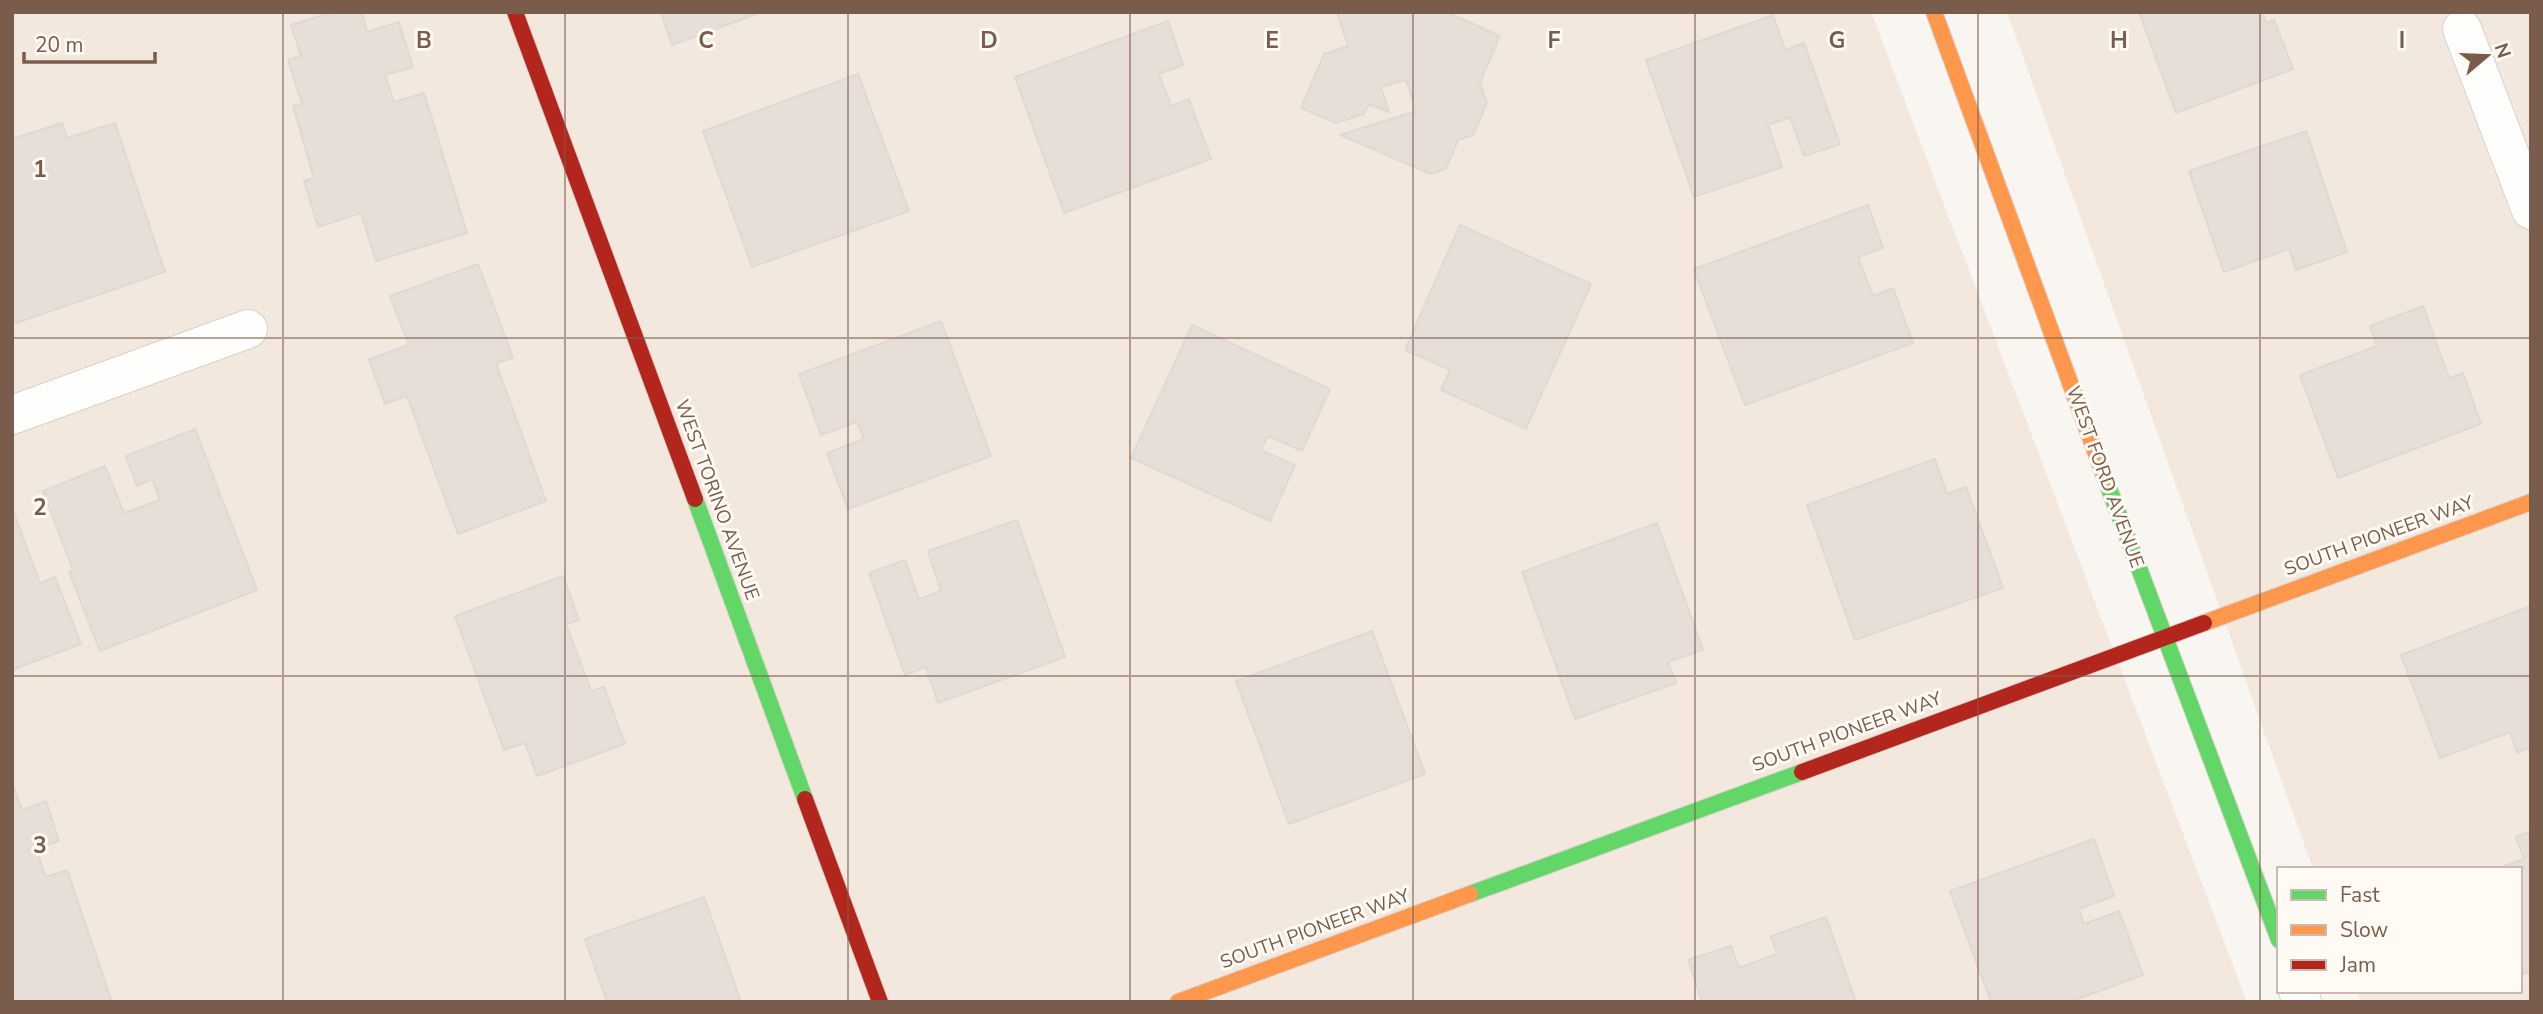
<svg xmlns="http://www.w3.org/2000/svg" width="2543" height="1014" viewBox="0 0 2543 1014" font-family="'Nunito Sans',sans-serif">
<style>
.residential{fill:#f2e8de}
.building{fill:#e6ded7;stroke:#e2d8d2;stroke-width:2}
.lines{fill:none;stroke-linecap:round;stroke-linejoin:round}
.street-casing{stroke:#d7d1cb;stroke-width:40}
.fast-casing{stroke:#d9d2cb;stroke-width:18}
.slow-casing{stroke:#d9d2cb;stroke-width:18}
.jam-casing{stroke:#d9d2cb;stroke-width:18}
.street{stroke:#fefefd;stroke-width:38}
.fast{stroke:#63d668;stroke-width:16}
.slow{stroke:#ff974d;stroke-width:16}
.jam{stroke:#b3261e;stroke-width:16}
.grid{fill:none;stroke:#7a5c4d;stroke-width:2;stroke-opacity:0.55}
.labels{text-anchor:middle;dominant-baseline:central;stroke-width:6;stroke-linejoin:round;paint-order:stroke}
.street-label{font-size:19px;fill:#7a5c4d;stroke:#fffaf3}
.grid-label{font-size:23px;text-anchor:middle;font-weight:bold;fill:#7a5c4d;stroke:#fffaf3;stroke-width:6;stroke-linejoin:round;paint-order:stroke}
</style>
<rect width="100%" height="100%" fill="#f9f5f0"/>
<g class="residential">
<polygon points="12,12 1871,12 2247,1002 12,1002"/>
<polygon points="2007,12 2531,12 2531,1002 2361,1002 2357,991 2520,991 2520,869 2313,869"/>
</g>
<g class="building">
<polygon points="333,12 362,12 367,32 399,22 413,67 385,75 394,102 424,93 467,233 376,261 361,213 318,227 304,181 314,178 293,106 302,104 288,60 301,56 291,25"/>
<polygon points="661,12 762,12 672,45"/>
<polygon points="1337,12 1447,12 1500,36 1480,82 1487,103 1473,135 1458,140 1446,169 1430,174 1340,135 1416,111 1406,80 1381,87 1389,112 1369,104 1364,114 1336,123 1301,108 1324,54 1348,46"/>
<polygon points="2139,12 2262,12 2266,23 2274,20 2293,69 2176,113"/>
<polygon points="1773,15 1785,50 1804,43 1840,144 1804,156 1790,117 1768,125 1782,167 1694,197 1646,60"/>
<polygon points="1168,21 1183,65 1159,74 1171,106 1189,99 1211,159 1064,213 1015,77"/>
<polygon points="858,74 909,211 752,267 703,131"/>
<polygon points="62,123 67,138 115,123 165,272 16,323 12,313 12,139"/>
<polygon points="2306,131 2347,252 2296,270 2289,249 2224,272 2189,171"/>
<polygon points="1868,205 1883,248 1858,257 1873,296 1893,288 1913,343 1745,405 1694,269"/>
<polygon points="1460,225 1591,284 1526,429 1441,390 1450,370 1405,350"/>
<polygon points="478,264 513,358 496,363 546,501 458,534 407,396 385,404 369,359 409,345 390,296"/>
<polygon points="2423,306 2449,378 2463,373 2481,424 2338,478 2300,375 2377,346 2370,326"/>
<polygon points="941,321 991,456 848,509 827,453 864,439 857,422 821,435 799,374"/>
<polygon points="1192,325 1330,389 1302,451 1268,436 1261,450 1295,465 1270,521 1131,458"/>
<polygon points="195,429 257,590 100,651 69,572 73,570 43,491 105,466 124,513 160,500 152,479 137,486 126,456"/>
<polygon points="1935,459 1947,494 1966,487 2003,588 1855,640 1807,505"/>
<polygon points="12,508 40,583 55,577 81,644 12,670"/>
<polygon points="1017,520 1065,657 938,703 926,667 905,675 869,573 905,560 919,599 941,591 928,551"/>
<polygon points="1657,523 1703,650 1668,662 1676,683 1575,719 1522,572"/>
<polygon points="563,576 579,620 566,624 591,691 604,687 625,744 537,776 525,743 504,750 455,616"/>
<polygon points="2531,606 2531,747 2517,753 2510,732 2440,758 2401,655"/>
<polygon points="1372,631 1425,774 1289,824 1236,681"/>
<polygon points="12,783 22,810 46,801 59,841 36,849 46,877 67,870 112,1002 15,1002 12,993"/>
<polygon points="2531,831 2531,971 2520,975 2520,869 2497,869 2524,859 2516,837"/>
<polygon points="2094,839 2114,896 2079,909 2084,924 2119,911 2143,975 2070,1002 1991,1002 1950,891"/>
<polygon points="704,897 741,1002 607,1002 585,939"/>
<polygon points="1826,917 1856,1002 1702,1002 1688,960 1731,946 1739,968 1777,954 1771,936"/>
</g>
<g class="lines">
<defs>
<g id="street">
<polyline points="2462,29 2531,210"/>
<polyline points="12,415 248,329"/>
<polyline points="2298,991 2302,1002"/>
</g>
<g id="fast">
<polyline points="2105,478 2279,940"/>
<polyline points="695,499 805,799"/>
<polyline points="1470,894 1802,772"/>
</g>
<g id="slow">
<polyline points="1934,12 2105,478"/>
<polyline points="2204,623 2531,502"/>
<polyline points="1178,1002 1470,894"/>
</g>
<g id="jam">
<polyline points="515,12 695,499"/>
<polyline points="1802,772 2204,623"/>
<polyline points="805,799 880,1002"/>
</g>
</defs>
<use href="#street" class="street-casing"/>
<use href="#fast" class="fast-casing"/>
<use href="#slow" class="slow-casing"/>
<use href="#jam" class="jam-casing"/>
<use href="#street" class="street"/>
<use href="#fast" class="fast"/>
<use href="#slow" class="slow"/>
<use href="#jam" class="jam"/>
</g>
<path class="grid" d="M 283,12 L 283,1002M 565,12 L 565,1002M 848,12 L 848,1002M 1130,12 L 1130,1002M 1413,12 L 1413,1002M 1695,12 L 1695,1002M 1978,12 L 1978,1002M 2260,12 L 2260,1002M 12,338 L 2531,338M 12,676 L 2531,676"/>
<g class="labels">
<g class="street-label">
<text transform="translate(2105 477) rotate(70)">WEST FORD AVENUE</text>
<text transform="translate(717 500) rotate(70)">WEST TORINO AVENUE</text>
<text transform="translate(2379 536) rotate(-20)">SOUTH PIONEER WAY</text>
<text transform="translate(1847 732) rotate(-20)">SOUTH PIONEER WAY</text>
<text transform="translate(1315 929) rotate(-20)">SOUTH PIONEER WAY</text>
</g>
</g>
<g class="grid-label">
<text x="424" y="48">B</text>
<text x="706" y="48">C</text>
<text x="989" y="48">D</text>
<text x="1272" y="48">E</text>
<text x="1554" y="48">F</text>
<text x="1837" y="48">G</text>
<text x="2119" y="48">H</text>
<text x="2402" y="48">I</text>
<text x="40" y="177">1</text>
<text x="40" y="515">2</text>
<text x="40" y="853">3</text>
</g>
<rect width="2543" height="1014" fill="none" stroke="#7a5c4d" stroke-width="28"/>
<rect x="2277" y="867" width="245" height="126" fill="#fffaf3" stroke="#cabbb1" stroke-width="2"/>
<rect x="2291" y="890" width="35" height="10" fill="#63d668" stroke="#cabbb1" stroke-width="2"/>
<text x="2340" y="902" font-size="21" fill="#7a5c4d">Fast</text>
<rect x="2291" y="925" width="35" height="10" fill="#ff974d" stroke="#cabbb1" stroke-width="2"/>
<text x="2340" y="937" font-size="21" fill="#7a5c4d">Slow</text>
<rect x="2291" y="960" width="35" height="10" fill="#b3261e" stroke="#cabbb1" stroke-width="2"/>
<text x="2340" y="972" font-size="21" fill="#7a5c4d">Jam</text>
<g transform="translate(2487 56) rotate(71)" stroke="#fffaf3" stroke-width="5" paint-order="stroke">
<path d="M0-5L12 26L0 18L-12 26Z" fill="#7a5c4d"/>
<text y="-10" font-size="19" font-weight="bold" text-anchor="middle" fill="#7a5c4d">N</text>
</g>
<path d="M24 52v10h131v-10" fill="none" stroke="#7a5c4d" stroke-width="3.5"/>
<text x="35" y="52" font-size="21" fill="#7a5c4d" stroke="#fffaf3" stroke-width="5" paint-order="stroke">20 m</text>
</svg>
